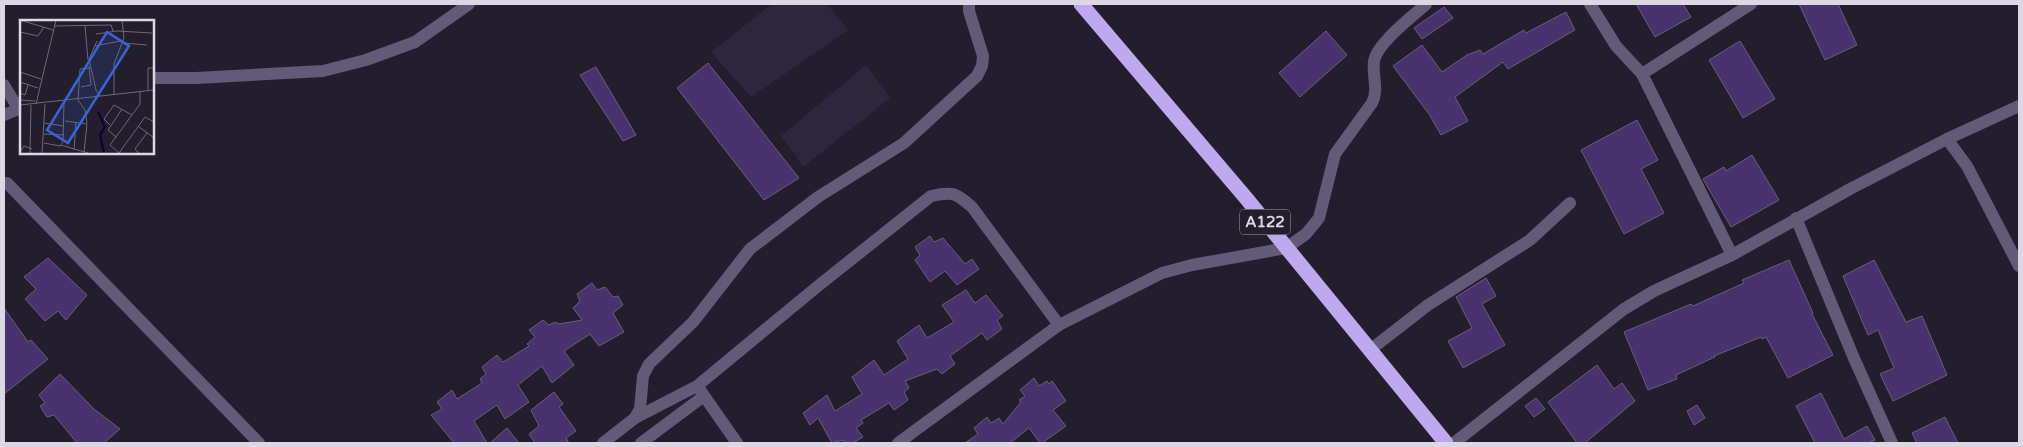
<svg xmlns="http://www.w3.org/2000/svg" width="2023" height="447" viewBox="0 0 2023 447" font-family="'Varela Round',sans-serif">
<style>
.built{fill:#2d263c}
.building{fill:#49336f;stroke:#656072}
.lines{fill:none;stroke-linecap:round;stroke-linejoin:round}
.street{stroke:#625a76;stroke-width:12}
.highway{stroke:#bea8ee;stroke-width:15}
.labels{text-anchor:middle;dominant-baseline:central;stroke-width:5;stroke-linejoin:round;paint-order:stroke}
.shield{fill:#231e2e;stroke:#a4a0ad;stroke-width:1}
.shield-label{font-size:15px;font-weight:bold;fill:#dbd8e3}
.inset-river{fill:none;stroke:#160033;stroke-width:2.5}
.inset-road{fill:none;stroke:#6d6876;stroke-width:1}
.view{fill:#3a63da;fill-opacity:0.15;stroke:#3a63da;stroke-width:2.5}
.inset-edge{fill:none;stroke:#dbd8e3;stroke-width:2.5}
</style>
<rect width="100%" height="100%" fill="#231e2e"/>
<g class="built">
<polygon points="772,4 827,4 848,30 751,97 711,52"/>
<polygon points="866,65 890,98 803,167 781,136"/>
</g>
<g class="building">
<polygon points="1636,4 1683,4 1691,17 1655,37"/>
<polygon points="1799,4 1838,4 1857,45 1825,60"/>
<polygon points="1444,7 1453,18 1422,39 1414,28"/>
<polygon points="1566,12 1575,30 1508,69 1503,62 1455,97 1468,121 1441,135 1429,114 1393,66 1422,45 1442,72 1467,55 1480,50 1483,54 1524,30 1526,33"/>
<polygon points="1326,31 1347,55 1300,97 1279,73"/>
<polygon points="1740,41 1775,99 1743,118 1709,60"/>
<polygon points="708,63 799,178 764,200 677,88"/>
<polygon points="596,67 636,135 623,141 580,75"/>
<polygon points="1637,120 1658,160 1641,169 1664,213 1624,234 1581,150"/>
<polygon points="1752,155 1779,200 1731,227 1703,179 1724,167 1726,171"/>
<polygon points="930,236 934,242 943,238 965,264 972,259 979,269 957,285 945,271 930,282 915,260 920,255 915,247"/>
<polygon points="48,258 87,295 66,320 58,311 45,321 25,299 36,289 24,277"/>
<polygon points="1789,260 1813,313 1812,314 1833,355 1788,378 1766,337 1762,339 1761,337 1714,356 1715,357 1676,375 1677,379 1648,390 1624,332 1691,304 1693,306 1744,283 1742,280"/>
<polygon points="1874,260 1906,322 1922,316 1947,375 1893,401 1880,374 1894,368 1878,330 1868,335 1843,276"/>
<polygon points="1486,278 1496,296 1482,304 1505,345 1463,368 1448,341 1472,328 1456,297"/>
<polygon points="592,283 597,290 605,287 613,297 618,296 623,305 613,313 624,332 599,346 590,334 564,351 574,365 552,383 542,366 518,385 529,402 505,419 497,405 474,421 487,443 454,443 431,415 442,409 437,402 452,390 457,399 482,383 480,379 486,374 482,367 497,355 503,362 529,346 527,344 535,337 529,330 543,320 549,325 555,322 559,324 582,320 573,308 580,301 577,294"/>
<polygon points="966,290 975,303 986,295 1003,316 997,320 1002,329 987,340 982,333 950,356 955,364 942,374 937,369 905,381 909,388 904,392 908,400 894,410 889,403 861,420 863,423 856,428 863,437 853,443 845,443 842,440 832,443 818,418 810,425 803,413 827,395 835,411 862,394 852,377 874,360 884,375 908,359 897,341 919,325 927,338 954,322 942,305"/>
<polygon points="4,308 28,342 31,340 48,359 4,394"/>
<polygon points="1597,365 1614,389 1622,383 1635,401 1585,443 1577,443 1548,402"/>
<polygon points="60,374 94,409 120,429 104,443 77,443 54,415 47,417 40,406 45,403 39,395"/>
<polygon points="1034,378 1039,386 1047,381 1049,384 1052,381 1066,401 1053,410 1066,426 1042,443 1040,443 1029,428 1010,443 965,443 978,434 974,428 987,417 991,423 999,418 1003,424 1021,402 1019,400 1025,396 1020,390"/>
<polygon points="554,392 563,404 559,407 576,431 566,438 569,443 535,443 529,434 539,426 531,410"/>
<polygon points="1821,393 1844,439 1867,426 1875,440 1868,443 1815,443 1796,406"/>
<polygon points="1536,398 1545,409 1534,417 1525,406"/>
<polygon points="1697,405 1705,418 1694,425 1687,411"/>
<polygon points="1945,417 1958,443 1917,443 1912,433"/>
<polygon points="507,428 519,443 490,443"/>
</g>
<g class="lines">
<g class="street">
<polyline points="1590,4 1616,46 1642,74 1732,255"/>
<polyline points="1642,74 1751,4"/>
<polyline points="152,78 196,78 323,71 366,60 415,42 469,4"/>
<polyline points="4,85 18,108"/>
<polyline points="4,115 21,108"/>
<polyline points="1947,139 1967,166 2019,266"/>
<polyline points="7,183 259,443"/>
<polyline points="1796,218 1853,356 1892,443"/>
<polyline points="1370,350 1428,305 1530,240 1570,203"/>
<polyline points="700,390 737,443"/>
<path d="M 635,418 L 697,386 L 818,286 L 931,196 C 953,191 956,193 972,207 L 1059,325"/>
<polyline points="603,443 635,418 640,409 643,376 649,364 693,322 750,249 818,197 904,143 977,76 982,66 983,56 969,11 969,4"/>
<polyline points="641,443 704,396"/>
<path d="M 898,443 L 1059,325 L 1162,273 L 1192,265 L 1286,248 L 1306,234 L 1319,218 L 1335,154 L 1372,103 C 1379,89 1372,76 1374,61 C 1377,43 1412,17 1426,4"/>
<polyline points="1454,443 1624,309 1654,291 1732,255 1850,189 1947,139 2019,106"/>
</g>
<polyline class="highway" points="1081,4 1246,198 1446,443"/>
</g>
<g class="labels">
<rect class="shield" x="1240" y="209.5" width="50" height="25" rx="4"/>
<g class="shield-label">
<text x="1265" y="222">A122</text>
</g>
</g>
<g transform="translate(20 20)">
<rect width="134" height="134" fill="#231e2e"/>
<path class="inset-river" d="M 78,92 L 85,107 L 80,115 L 84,133"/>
<path class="inset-road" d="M 0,0 L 33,10M 34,6 L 91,5 L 93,11M 65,6 L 68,40M 0,12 L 18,16 L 24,7M 76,14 L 97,11 L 132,13M 77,21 L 69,39 L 76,70 L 80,76M 103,23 L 127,25M 75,26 L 100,21M 0,52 L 21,59M 0,62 L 18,68M 61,67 L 71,65 L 69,46M 128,70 L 128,48 L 134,48M 0,73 L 5,75 L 8,65M 94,75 L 94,44 L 104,18 L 102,0M 0,80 L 15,81M 16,84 L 36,0M 0,85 L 134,70M 45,101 L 67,104 L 64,132M 24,103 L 44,106M 67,103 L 65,90 L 58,80 L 60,49 L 69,48M 90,105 L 84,99 L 94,85 L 112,95M 118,106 L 134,118M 24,114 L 44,115M 96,117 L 88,110 L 102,89M 24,123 L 40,126 L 43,122 L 44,82M 41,125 L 68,133M 54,130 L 56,102M 0,132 L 4,126 L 12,129M 10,133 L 11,85M 22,133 L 25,84M 99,133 L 90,125 L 120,84 L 120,72M 99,133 L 125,97 L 134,102M 119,133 L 115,129 L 127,113"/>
<path class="view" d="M 87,12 L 109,26 L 48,123 L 27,110 Z"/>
<rect width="134" height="134" class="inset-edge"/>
</g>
<rect width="2023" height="447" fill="none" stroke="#dbd8e3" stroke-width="10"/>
</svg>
